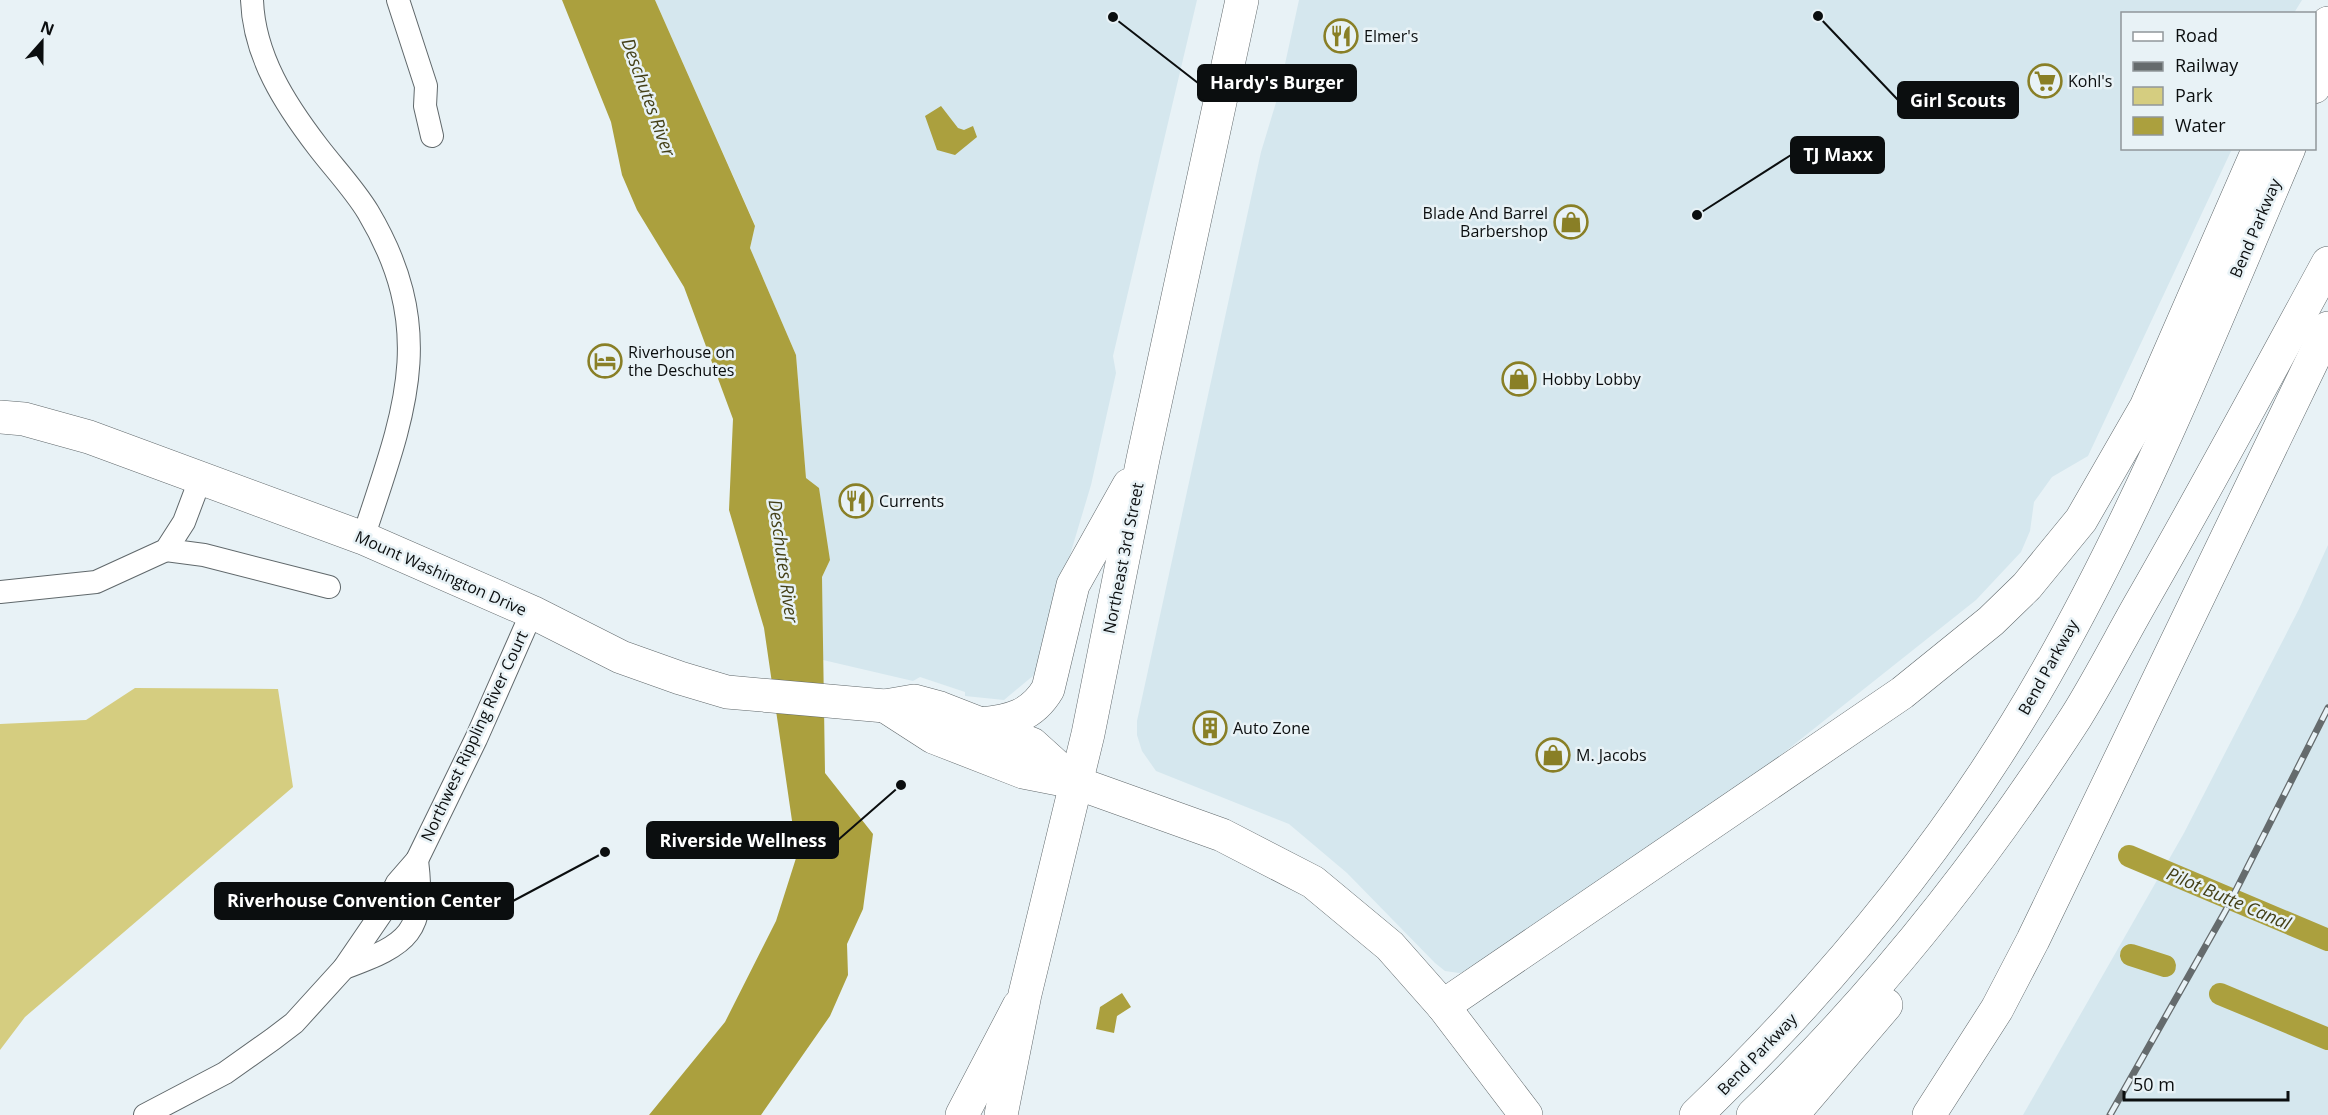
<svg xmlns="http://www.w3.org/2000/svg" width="2328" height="1115" viewBox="0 0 2328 1115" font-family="'Open Sans',sans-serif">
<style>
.built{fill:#d5e7ee}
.green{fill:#d5cd80}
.water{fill:#aba03e}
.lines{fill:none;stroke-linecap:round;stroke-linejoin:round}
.canal{stroke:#aba03e;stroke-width:22}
.street-casing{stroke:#60686b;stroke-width:24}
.secondary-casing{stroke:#60686b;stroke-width:34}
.primary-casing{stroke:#60686b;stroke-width:34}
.highway-casing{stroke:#60686b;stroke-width:34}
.street{stroke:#fff;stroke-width:22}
.secondary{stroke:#fff;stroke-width:33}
.primary{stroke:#fff;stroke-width:33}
.highway{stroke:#fff;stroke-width:33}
.rail-casing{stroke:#656b6d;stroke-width:7}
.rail{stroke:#e8f2f6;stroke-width:4.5;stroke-dasharray:14;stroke-linecap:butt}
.labels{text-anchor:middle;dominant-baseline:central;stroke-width:5;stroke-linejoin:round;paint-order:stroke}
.poi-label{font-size:16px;fill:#0b0e0f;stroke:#e8f2f6;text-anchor:start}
.street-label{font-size:16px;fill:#0b0e0f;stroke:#e8f2f6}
.water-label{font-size:18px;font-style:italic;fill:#444017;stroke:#e8f2f6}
.leader{fill:none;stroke:#0b0e0f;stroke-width:2}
.callout-dot{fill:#0b0e0f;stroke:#e8f2f6;stroke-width:2}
.callout{fill:#0b0e0f;stroke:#0b0e0f;stroke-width:2}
.callout-label{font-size:18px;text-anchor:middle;font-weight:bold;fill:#fff}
</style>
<rect width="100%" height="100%" fill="#e8f2f6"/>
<g class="built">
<polygon points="655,0 1197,0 1113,356 1116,373 1091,485 1034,675 1004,700 965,696 965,692 920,677 913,681 823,660 822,577 830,560 806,478 796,355 750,248 755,225"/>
<polygon points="1299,0 2302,0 2294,13 2122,14 2122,148 2232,149 2088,456 2052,477 2034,502 2030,531 2021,552 1976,600 1748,781 1466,972 1459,973 1445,971 1435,963 1347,873 1289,824 1156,771 1142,751 1137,735 1137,721 1261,152 1278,96"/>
<polygon points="2328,545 2328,1115 2023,1115 2184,833 2299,609"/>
</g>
<polygon class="green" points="135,688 278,689 293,787 25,1017 0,1050 0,724 86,720"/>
<g class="water">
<polygon points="562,0 655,0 755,226 750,248 796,355 806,478 819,488 830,560 822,577 825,773 873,834 863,909 847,944 848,975 830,1016 761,1115 649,1115 725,1022 776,921 797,855 764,628 729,510 733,419 684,287 637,210 622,175 611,122"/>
<polygon points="941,106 958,128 964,130 973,126 977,137 955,155 937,150 925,116"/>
<polygon points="1122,993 1131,1007 1117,1016 1114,1033 1096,1029 1100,1007"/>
</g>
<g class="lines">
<g class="canal">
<polyline points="2129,856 2328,940"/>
<polyline points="2131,955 2165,966"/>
<polyline points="2220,994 2328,1039"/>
</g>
<defs>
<g id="street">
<path d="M 252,0 C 254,56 285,104 318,147 C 334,168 354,189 368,212 C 440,333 403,416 363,538"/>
<polyline points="398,0 426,86 425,106 432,136"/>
<polyline points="166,550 204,555 329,587"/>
<polyline points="0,592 96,582 166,550 184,522 201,477"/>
<path d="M 344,968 C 409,944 426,933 417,860"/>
<polyline points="145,1115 225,1073 273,1039 294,1023 344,968 383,911 397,883 417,860 476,739 532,612"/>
</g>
<g id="secondary">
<polyline points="0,417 24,419 89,437 363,538 532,612 621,657 680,678 727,692 885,706 914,701 940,708 1032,744 1074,782"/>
<polyline points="885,706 933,737 1023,772 1074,782 1222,835 1313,882 1390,946 1443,1006 1526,1115"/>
<polyline points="962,1115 1019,1006"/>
</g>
<g id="primary">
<path d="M 981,724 C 1010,721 1032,716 1048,689 L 1073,585 L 1129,485"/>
<polyline points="1001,1115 1025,994 1088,734 1143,459 1242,0"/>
</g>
<g id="highway">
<polyline points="2314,48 2328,23"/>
<polyline points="2314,87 2328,55"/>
<polyline points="1443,1006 1902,693 1991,621 2027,586 2081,520 2146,407 2259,148"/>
<path d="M 1696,1115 C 1831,985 1952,839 2045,675 C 2141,507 2213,327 2289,148"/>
<path d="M 1753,1115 C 1876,997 1984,860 2076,717 C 2099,680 2119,641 2140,604 C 2205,491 2266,377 2328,263"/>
<polyline points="1792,1115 1886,1005"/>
<polyline points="1929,1115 1997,1009 2033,940 2328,328"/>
</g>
</defs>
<use href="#street" class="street-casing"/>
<use href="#secondary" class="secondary-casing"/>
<use href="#primary" class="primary-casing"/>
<use href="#highway" class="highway-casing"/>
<use href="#street" class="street"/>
<use href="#secondary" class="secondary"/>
<use href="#primary" class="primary"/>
<use href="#highway" class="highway"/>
<defs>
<polyline id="rail" points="2110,1115 2226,910 2328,708"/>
</defs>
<use href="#rail" class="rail-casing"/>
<use href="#rail" class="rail"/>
</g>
<defs>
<symbol id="restaurant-ring" viewBox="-11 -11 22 22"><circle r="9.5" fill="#e8f2f6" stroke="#897f26" stroke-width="1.5"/><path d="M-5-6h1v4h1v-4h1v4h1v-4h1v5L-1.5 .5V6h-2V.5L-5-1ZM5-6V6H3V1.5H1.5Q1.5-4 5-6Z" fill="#897f26"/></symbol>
<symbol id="supermarket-ring" viewBox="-11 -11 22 22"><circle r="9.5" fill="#e8f2f6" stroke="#897f26" stroke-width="1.5"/><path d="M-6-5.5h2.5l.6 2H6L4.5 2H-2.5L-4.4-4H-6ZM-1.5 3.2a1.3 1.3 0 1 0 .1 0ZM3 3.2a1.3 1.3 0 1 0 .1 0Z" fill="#897f26"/></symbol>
<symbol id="shop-ring" viewBox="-11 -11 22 22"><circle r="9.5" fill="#e8f2f6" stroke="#897f26" stroke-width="1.5"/><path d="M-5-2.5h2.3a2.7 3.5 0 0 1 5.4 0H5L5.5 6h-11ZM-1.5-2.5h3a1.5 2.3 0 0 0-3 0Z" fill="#897f26"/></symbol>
<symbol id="hotel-ring" viewBox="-11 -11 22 22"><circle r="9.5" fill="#e8f2f6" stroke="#897f26" stroke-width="1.5"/><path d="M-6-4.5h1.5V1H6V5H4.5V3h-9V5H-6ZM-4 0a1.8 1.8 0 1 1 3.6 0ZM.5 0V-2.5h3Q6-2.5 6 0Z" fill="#897f26"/></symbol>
<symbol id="building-ring" viewBox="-11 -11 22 22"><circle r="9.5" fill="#e8f2f6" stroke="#897f26" stroke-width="1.5"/><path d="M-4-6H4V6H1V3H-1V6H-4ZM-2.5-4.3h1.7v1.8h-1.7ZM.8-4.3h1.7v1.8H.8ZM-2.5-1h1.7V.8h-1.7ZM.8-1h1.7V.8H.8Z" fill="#897f26"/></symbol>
</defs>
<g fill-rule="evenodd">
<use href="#restaurant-ring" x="1322" y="17" width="38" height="38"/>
<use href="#supermarket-ring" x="2026" y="62" width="38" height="38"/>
<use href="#shop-ring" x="1552" y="203" width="38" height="38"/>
<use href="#hotel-ring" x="586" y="342" width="38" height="38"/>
<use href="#shop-ring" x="1500" y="360" width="38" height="38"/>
<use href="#restaurant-ring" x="837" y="482" width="38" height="38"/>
<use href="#building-ring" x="1191" y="709" width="38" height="38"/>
<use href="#shop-ring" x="1534" y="736" width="38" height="38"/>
</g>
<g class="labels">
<g class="poi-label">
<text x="1364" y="36">Elmer's</text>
<text x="2068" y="81">Kohl's</text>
<text x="1548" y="213" text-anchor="end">Blade And Barrel<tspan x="1548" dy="18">Barbershop</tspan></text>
<text x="628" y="352">Riverhouse on<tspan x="628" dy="18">the Deschutes</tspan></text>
<text x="1542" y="379">Hobby Lobby</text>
<text x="879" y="501">Currents</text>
<text x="1233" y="728">Auto Zone</text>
<text x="1576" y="755">M. Jacobs</text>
</g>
<g class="street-label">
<text transform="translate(2255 228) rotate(-67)">Bend Parkway</text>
<text transform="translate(1123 558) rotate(-79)">Northeast 3rd Street</text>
<text transform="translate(441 573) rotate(24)">Mount Washington Drive</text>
<text transform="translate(2048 667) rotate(-61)">Bend Parkway</text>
<text transform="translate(474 736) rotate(-65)">Northwest Rippling River Court</text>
<text transform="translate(1757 1054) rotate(-46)">Bend Parkway</text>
</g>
<g class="water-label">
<text transform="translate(649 97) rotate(70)">Deschutes River</text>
<text transform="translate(784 561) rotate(82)">Deschutes River</text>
<text transform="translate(2229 898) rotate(23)">Pilot Butte Canal</text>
</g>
</g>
<path class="leader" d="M1113 17L1198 83M1818 16L1898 100M1697 215L1791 155M901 785L838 840M605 852L513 901"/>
<g class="callout-dot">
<circle cx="1113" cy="17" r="6"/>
<circle cx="1818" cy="16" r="6"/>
<circle cx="1697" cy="215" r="6"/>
<circle cx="901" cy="785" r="6"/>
<circle cx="605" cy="852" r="6"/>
</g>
<g class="callout">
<rect x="1198" y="65" width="158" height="36" rx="6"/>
<rect x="1898" y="82" width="120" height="36" rx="6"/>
<rect x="1791" y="137" width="93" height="36" rx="6"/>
<rect x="647" y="822" width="191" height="36" rx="6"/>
<rect x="215" y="883" width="298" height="36" rx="6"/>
</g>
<g class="callout-label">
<text x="1277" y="89">Hardy's Burger</text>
<text x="1958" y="107">Girl Scouts</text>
<text x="1838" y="161">TJ Maxx</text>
<text x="743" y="847">Riverside Wellness</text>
<text x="364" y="907">Riverhouse Convention Center</text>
</g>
<rect x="2121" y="12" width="195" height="138" fill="#e8f2f6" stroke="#90979a" stroke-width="1.5"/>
<rect x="2133" y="32" width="30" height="9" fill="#ffffff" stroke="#90979a" stroke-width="1.5"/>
<text x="2175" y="42" font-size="18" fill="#0b0e0f">Road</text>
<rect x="2133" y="62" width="30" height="9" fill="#656b6d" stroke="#90979a" stroke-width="1.5"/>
<text x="2175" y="72" font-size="18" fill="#0b0e0f">Railway</text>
<rect x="2133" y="87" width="30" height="18" fill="#d5cd80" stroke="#90979a" stroke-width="1.5"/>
<text x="2175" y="102" font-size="18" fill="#0b0e0f">Park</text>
<rect x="2133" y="117" width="30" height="18" fill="#aba03e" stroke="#90979a" stroke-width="1.5"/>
<text x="2175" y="132" font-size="18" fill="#0b0e0f">Water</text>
<g transform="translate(42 42) rotate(21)" stroke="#e8f2f6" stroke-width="4.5" paint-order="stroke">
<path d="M0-4.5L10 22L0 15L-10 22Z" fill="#0b0e0f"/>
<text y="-9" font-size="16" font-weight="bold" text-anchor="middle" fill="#0b0e0f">N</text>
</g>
<path d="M2124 1091v9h164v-9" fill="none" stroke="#0b0e0f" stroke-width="3"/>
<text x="2133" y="1091" font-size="18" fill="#0b0e0f" stroke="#e8f2f6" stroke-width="4.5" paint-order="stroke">50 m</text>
</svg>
